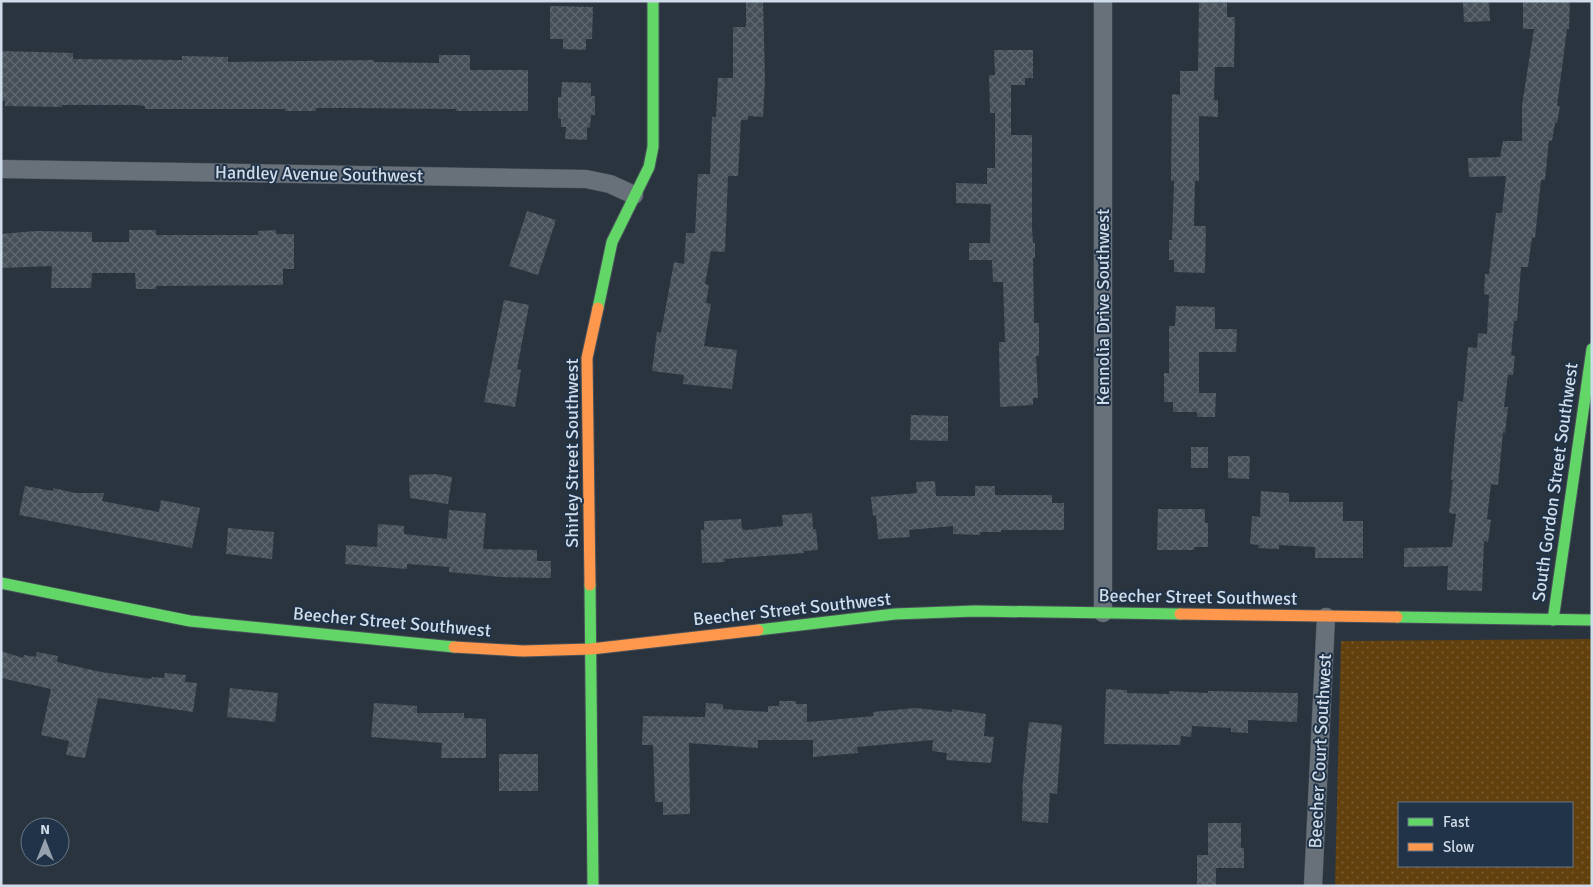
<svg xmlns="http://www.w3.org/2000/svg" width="1593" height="887" viewBox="0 0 1593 887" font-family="Signika,sans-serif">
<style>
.grass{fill:url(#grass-dots);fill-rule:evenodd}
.building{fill:url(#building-cross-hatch)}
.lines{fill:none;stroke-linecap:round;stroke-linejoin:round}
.street-casing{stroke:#49525b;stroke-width:19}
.fast-casing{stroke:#49525b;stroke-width:13}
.slow-casing{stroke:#49525b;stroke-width:13}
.street{stroke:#68707a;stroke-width:18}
.fast{stroke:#63d668;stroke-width:11}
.slow{stroke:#ff974d;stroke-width:11}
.labels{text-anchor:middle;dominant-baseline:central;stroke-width:4;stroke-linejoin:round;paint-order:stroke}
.street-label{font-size:18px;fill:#d0dce9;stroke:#213348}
</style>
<defs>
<pattern id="grass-dots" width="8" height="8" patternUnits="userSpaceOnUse" patternTransform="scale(1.25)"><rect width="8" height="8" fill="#62410e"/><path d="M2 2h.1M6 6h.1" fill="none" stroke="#775c31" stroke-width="1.8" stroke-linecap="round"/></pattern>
<pattern id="building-cross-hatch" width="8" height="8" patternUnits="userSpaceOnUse" patternTransform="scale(1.25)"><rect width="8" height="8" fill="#464f58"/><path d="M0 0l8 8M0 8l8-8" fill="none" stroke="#606870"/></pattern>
</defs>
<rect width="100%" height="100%" fill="#2a343f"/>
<path class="grass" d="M 1592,639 L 1592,886 L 1335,886 L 1341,641 ZM 1399,803 L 1572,803 L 1572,866 L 1399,866 Z"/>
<g class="building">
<polygon points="746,1 763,1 765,80 763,117 748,116 748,120 741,120 738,176 728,176 725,252 711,251 705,284 709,285 706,303 711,304 704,346 737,350 732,389 683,384 684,375 652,371 657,332 661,333 674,262 684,264 686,233 695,233 698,174 710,174 712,117 716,117 718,78 733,78 733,27 746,27"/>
<polygon points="1523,1 1570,1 1569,29 1567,29 1557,106 1560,106 1557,123 1555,123 1552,141 1549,140 1545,180 1541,180 1535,238 1532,237 1528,267 1521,267 1517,321 1514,321 1511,355 1515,356 1513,375 1508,375 1504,407 1508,407 1505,433 1503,432 1498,485 1491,484 1487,519 1491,520 1488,542 1484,541 1482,591 1447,590 1448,566 1404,567 1404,548 1452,547 1456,514 1449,513 1453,480 1451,480 1458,401 1463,402 1468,347 1477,348 1478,333 1487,334 1489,295 1484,294 1485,274 1489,274 1496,213 1502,213 1506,176 1469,177 1468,158 1500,157 1503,141 1522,141 1522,105 1534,29 1523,29"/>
<polygon points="1199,2 1227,3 1227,17 1235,17 1234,67 1215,67 1214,100 1218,100 1218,117 1199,116 1199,181 1195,181 1194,226 1206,226 1205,273 1174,272 1174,260 1169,260 1169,240 1172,240 1174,181 1171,181 1172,94 1180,95 1180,71 1198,71"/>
<polygon points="1489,2 1490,21 1464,22 1463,3"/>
<polygon points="550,6 593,7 592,39 586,39 586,50 563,49 563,39 550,39"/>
<polygon points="994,50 1033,50 1033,78 1025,78 1025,85 1011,85 1011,135 1032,135 1032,228 1033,243 1035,243 1035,258 1033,258 1034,323 1039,323 1039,356 1036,356 1038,398 1033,398 1033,405 1000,407 999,342 1005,342 1003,282 993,282 992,260 969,260 969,243 990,243 991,204 956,203 956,183 987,184 987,168 995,168 995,113 990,113 989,75 995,75"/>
<polygon points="1,51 73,53 73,59 182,60 182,56 228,57 228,62 374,60 374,62 439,63 439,55 470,55 470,70 528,70 528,111 456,111 456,109 356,108 316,108 316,111 285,111 285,109 145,109 145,106 136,105 62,105 62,107 5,106 5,101 1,101"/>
<polygon points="562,82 591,83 591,96 595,96 595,115 591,115 590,128 587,127 587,140 565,139 566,127 561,127 561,119 558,118 558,97 561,97"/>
<polygon points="527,211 556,220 538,275 509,266"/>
<polygon points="129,230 156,230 156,235 258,235 258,231 276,230 276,234 294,234 294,269 283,269 283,285 156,286 156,289 136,289 135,273 92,273 91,288 51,288 52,266 1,268 1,234 36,231 92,232 92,242 129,242"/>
<polygon points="504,300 529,305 517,369 521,370 515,407 484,402"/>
<polygon points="1176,306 1215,307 1215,329 1237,329 1236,352 1199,352 1199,393 1216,393 1215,417 1197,417 1197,412 1173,412 1173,402 1164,402 1164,373 1169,373 1169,326 1175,326"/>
<polygon points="911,415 948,416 948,441 910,440"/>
<rect x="1191" y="447" width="17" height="21"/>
<polygon points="1228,456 1250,456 1249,479 1228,478"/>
<polygon points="435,474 452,477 448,504 410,498 409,475"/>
<polygon points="935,481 936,496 975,496 975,486 995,486 995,495 1052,495 1052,503 1064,503 1064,530 1001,530 1001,532 980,532 980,535 953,534 953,526 909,530 910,537 878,539 876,515 873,516 871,497 917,493 916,482"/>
<polygon points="25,486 53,491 53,488 75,493 104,493 102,501 159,512 161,500 200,508 192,548 19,515"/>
<polygon points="1261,491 1289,493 1289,502 1343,502 1343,521 1363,521 1363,558 1315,558 1315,547 1279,545 1279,549 1258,548 1259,545 1250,544 1252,516 1260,517"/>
<polygon points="1158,509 1205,509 1205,523 1208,523 1208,547 1194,547 1194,550 1157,550"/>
<polygon points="449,510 486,513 483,549 537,550 537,561 551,561 551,578 501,577 449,572 449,567 407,564 407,569 345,564 346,545 377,547 378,524 404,526 404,534 447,539"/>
<polygon points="812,513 813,529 816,529 818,550 803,551 804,553 724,559 725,562 702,563 701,530 704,530 704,521 741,519 742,529 747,530 783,526 782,515"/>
<polygon points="228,528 274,532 272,559 226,554"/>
<polygon points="1,651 23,658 24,655 36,657 37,652 58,656 57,662 101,672 151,679 152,677 164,678 165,673 186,675 185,682 197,683 193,712 98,698 85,758 66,755 69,741 41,735 51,689 1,678"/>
<polygon points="230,688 278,693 275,722 227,717"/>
<polygon points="1106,689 1127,690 1127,693 1169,694 1169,691 1208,693 1208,691 1298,693 1297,722 1248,720 1248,733 1231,732 1231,728 1192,726 1191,737 1181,736 1180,745 1104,744"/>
<polygon points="779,701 796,701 796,704 807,704 807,722 874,716 873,712 915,708 952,712 952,709 986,714 984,736 994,737 991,763 946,760 947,753 932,751 933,740 857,747 858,753 813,757 813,740 758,740 758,748 689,743 690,814 663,815 663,802 655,802 653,745 642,745 643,716 705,717 706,703 723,704 723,709 768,712 768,706 779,706"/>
<polygon points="374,703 417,706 417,713 464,713 464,718 486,719 486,758 441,758 442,743 371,737"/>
<polygon points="1029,722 1062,725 1057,794 1050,793 1048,823 1022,821 1023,791 1022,791"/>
<rect x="499" y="754" width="39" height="37"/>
<polygon points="1208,823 1241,823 1241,848 1244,848 1244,868 1216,868 1216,886 1197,886 1197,855 1208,855"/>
</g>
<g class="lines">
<defs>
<g id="street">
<polyline points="1103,1 1103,613"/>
<polyline points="1,169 586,179 610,184 634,195"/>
<polyline points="1313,886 1326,617"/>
</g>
<g id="fast">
<polyline points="598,308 612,242 649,167 653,147 653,1"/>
<polyline points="1,583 190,621 454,647"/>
<polyline points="590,585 593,886"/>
<polyline points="1397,617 1592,620"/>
<polyline points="1553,620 1592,349"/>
<polyline points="758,630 895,614 975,611 1180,614"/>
</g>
<g id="slow">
<polyline points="590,585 587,358 598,308"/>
<polyline points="1180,614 1397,617"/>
<polyline points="454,647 523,651 591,649 758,630"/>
</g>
</defs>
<use href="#street" class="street-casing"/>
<use href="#fast" class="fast-casing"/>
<use href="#slow" class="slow-casing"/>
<use href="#street" class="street"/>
<use href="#fast" class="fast"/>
<use href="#slow" class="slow"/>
</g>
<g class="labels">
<g class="street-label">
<text transform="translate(319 174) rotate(1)">Handley Avenue Southwest</text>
<text transform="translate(1103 307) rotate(-90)">Kennolia Drive Southwest</text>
<text transform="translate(572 453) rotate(-90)">Shirley Street Southwest</text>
<text transform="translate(1555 482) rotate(-82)">South Gordon Street Southwest</text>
<text transform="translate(1198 597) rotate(1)">Beecher Street Southwest</text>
<text transform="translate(792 609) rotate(-6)">Beecher Street Southwest</text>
<text transform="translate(392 622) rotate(5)">Beecher Street Southwest</text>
<text transform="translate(1320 751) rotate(-87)">Beecher Court Southwest</text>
</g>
</g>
<rect width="1593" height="887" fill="none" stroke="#d0dce9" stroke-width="5"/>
<rect x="1398" y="802" width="175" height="65" fill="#213348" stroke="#677788"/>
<rect x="1408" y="818" width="25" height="8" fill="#63d668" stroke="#677788"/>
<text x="1443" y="827" font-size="15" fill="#d0dce9">Fast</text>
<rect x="1408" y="843" width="25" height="8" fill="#ff974d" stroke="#677788"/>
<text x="1443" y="852" font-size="15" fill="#d0dce9">Slow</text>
<g transform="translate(45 842)"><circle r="24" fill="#213348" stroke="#677788"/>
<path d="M0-4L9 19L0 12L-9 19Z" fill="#96a1ae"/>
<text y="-8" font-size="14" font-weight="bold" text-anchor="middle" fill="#d0dce9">N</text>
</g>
</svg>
